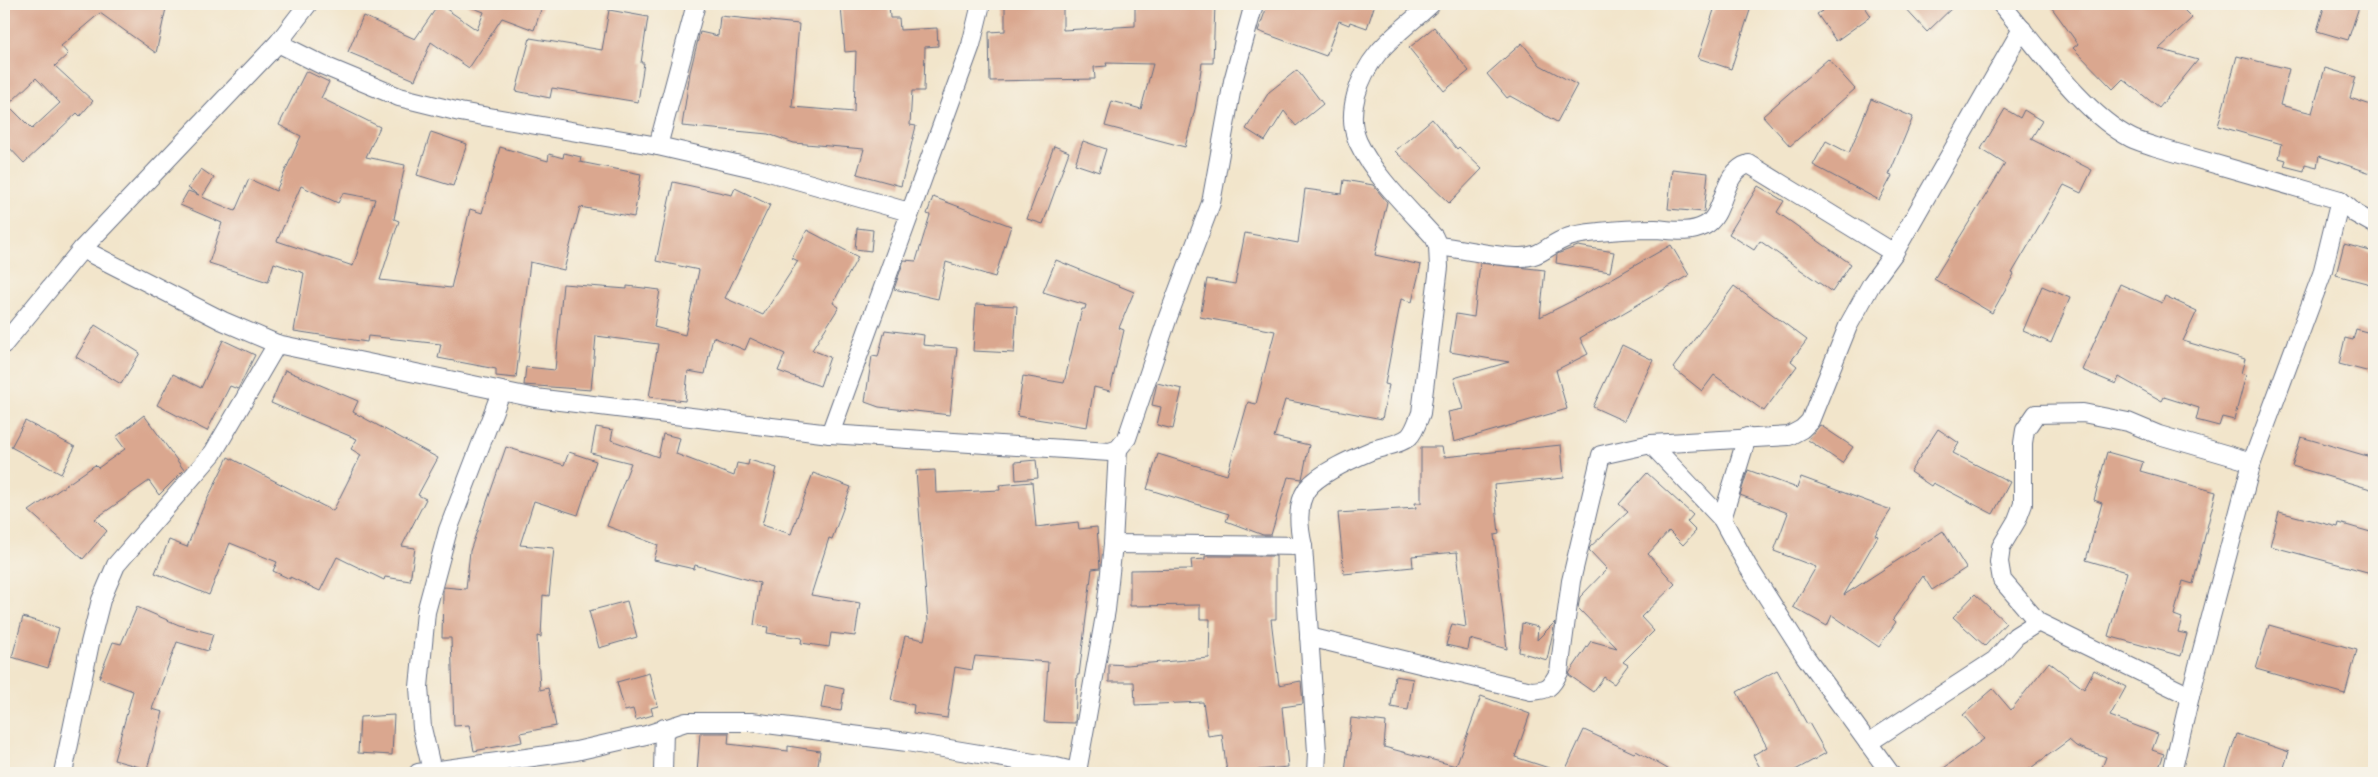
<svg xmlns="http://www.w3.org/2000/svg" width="2378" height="777" viewBox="0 0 2378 777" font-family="'Comic Neue',sans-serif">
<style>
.building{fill:#daa78f;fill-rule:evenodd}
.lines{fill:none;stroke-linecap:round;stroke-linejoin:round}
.minor-casing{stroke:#666f84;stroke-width:20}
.minor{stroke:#fff;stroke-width:18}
</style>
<rect width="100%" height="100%" fill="#f7f3e8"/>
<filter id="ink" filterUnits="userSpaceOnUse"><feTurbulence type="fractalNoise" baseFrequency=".02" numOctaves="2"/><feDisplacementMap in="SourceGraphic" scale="10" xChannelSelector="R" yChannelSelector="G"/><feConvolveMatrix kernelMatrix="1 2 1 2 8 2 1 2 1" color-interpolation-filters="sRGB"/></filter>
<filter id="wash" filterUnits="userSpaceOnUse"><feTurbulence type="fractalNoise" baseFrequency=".0096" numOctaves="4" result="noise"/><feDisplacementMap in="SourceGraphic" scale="20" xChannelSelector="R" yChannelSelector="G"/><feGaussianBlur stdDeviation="1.12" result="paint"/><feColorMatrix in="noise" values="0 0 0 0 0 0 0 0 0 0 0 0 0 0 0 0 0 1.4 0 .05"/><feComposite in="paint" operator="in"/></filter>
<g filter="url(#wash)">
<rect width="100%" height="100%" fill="#f2e5cb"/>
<g id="blocks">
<g class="building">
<path d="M 4,4 L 167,4 L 156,53 L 100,13 L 61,46 L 68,54 L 55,66 L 93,101 L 80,116 L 77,113 L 24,163 L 4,142 ZM 36,78 L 60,103 L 32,129 L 8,105 Z"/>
<polygon points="439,4 477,30 484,12 468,6 468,4 543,4 534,30 502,18 469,68 431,42 415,80 348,52 363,16 415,39"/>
<polygon points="889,4 890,18 899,18 900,30 937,28 938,46 925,47 924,91 912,91 910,125 916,126 901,186 857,174 864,149 794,143 768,134 682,126 690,72 700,32 718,36 720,16 799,24 792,107 854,112 856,51 845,52 841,7"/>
<polygon points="1005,4 1063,4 1063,30 1135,26 1135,4 1215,4 1213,63 1202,63 1195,109 1185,147 1105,126 1112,101 1141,109 1153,64 1106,63 1107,66 1094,67 1095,79 990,81 989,32 1005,31"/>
<polygon points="1268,4 1375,4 1367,28 1350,22 1349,25 1339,21 1326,56 1258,31"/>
<polygon points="1716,4 1752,4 1731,69 1698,58"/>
<polygon points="1817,4 1863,4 1871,16 1836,41 1817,14 1822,11"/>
<polygon points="1901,4 1956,4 1927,32"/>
<polygon points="2049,4 2178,4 2192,18 2159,49 2198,60 2159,108 2123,79 2113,89 2073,48 2078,44"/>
<polygon points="2325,4 2360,4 2348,40 2317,31"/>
<polygon points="609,10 648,17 641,63 644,63 638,102 552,88 550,98 516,91 530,38 602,50"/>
<polygon points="1434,27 1469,71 1444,91 1409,48"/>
<polygon points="1522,43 1540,65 1577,85 1557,122 1510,96 1507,98 1487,74"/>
<polygon points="2237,56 2289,69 2280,105 2312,113 2325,68 2356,77 2350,98 2374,106 2374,174 2319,156 2317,167 2305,164 2304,171 2284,166 2286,160 2279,158 2282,144 2218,126"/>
<polygon points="1828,59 1855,89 1790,146 1763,116"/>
<polygon points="1297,70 1323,104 1296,126 1284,111 1265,141 1246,129 1269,92"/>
<path d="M 306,71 L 329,82 L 321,98 L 380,127 L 366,157 L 405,165 L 394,219 L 399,221 L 380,280 L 451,288 L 470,209 L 482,213 L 500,147 L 548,161 L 549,154 L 563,158 L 564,153 L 581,157 L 580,162 L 641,174 L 634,217 L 580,207 L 564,270 L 530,262 L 516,378 L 496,376 L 496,369 L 438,358 L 441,344 L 368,336 L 367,342 L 294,331 L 304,273 L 274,263 L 268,282 L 209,263 L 222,223 L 180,205 L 188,191 L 199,195 L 188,188 L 201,169 L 214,178 L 202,197 L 235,211 L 249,179 L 276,191 L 301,136 L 279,125 ZM 301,186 L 338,203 L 343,193 L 375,199 L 353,266 L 277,241 Z"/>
<polygon points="1871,99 1913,117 1889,175 1892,176 1879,200 1813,165 1826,141 1849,153"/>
<polygon points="2005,109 2020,118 2024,110 2042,121 2031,139 2092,170 2081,193 2064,185 2012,273 2014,274 1992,313 1934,279 2005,164 1981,149"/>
<polygon points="1432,119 1457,149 1459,147 1482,169 1449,203 1395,151"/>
<polygon points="431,132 467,144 453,186 417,175"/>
<polygon points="1083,141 1106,149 1099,172 1075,164"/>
<polygon points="1054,146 1069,152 1043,224 1027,219"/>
<polygon points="1672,169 1708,173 1704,212 1668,209"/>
<polygon points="1344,180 1373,185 1387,202 1375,255 1421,265 1412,302 1401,299 1385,384 1389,385 1382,419 1285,400 1274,437 1309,445 1302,479 1288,477 1271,535 1263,535 1226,521 1229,514 1147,489 1158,454 1227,475 1248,402 1256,404 1275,331 1200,317 1207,279 1235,284 1245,233 1298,243 1305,189 1342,194"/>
<polygon points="673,182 732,195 735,188 770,205 725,298 763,315 798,261 792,258 807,230 858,257 833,303 839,307 812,350 830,357 820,386 778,371 785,354 750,338 745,350 713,337 705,374 688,371 685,401 649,397 658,344 596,336 591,390 524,385 526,367 555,370 563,284 627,289 627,286 660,290 654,327 685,335 699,270 656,261"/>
<polygon points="1758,186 1784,201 1777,212 1851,264 1832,292 1760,241 1754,250 1729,234"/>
<polygon points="933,197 1011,226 995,277 946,262 938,299 894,289 904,260 916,261 930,215 927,214"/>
<polygon points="857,228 873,230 871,251 855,249"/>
<polygon points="2344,244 2374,252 2374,285 2336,275"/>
<polygon points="1671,245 1689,275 1580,338 1588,354 1556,370 1567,409 1454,442 1448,412 1463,409 1454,378 1509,362 1450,352 1456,314 1474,317 1480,263 1545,270 1540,317 1574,300"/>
<polygon points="1578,246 1614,252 1610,272 1556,263 1557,254"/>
<polygon points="1056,260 1134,292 1119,328 1124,330 1110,391 1094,387 1087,427 1017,416 1023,376 1064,383 1082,309 1085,309 1086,305 1043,292"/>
<polygon points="2120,284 2162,303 2165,296 2197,311 2183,341 2245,359 2241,373 2246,375 2234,420 2222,417 2219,426 2196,420 2199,408 2164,397 2162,401 2119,377 2116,384 2082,370"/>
<polygon points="1734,286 1807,340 1791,361 1797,366 1764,411 1714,375 1702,391 1673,368"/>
<polygon points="2042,286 2070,298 2051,343 2023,331"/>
<polygon points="976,304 1017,306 1014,353 973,351"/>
<polygon points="95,325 140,353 121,384 76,357"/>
<polygon points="2356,329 2374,334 2374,373 2339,364 2345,338 2353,340"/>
<polygon points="885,330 924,335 923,345 957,348 950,415 879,407 865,402 872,356 878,357"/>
<polygon points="223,340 255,355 238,389 230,386 207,431 157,405 173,374 201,388"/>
<polygon points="1622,345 1653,360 1624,421 1593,407"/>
<polygon points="285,370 358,401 353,412 438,458 418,495 426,499 402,546 415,548 410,581 385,577 384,580 337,557 320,591 290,577 290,579 273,571 277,562 230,543 209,595 155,573 169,540 187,547 202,510 228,457 333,511 361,455 351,449 357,439 271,403"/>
<polygon points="1157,383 1182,389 1173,429 1157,425 1161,407 1152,405"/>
<polygon points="144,415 184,470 159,495 149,481 95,519 107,531 83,559 29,511 95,465 98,468 125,449 116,437"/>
<polygon points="25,421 75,447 61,474 11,447"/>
<polygon points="1820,425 1853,447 1842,463 1808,440"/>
<polygon points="596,427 613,430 611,440 658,457 663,434 680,438 676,454 734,476 737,463 748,465 749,460 777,468 762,525 791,534 813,473 851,487 832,539 829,538 811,595 860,603 855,636 831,633 829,647 801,643 802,638 767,633 768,627 754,625 760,583 695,565 694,569 654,560 658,545 607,526 631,463 591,453"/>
<polygon points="1938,429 1959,443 1953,453 2010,482 1993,514 1933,483 1931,486 1910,472"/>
<polygon points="2301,437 2374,458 2374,490 2292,466"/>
<polygon points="1561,445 1564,478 1494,485 1499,534 1494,535 1507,649 1470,639 1468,650 1446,645 1452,624 1466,627 1457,552 1412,556 1413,567 1344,574 1338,513 1416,508 1415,503 1421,503 1421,447 1442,447 1444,457"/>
<polygon points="506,447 564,465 569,452 596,461 578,515 534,501 520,545 554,548 549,596 543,595 541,637 537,636 540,690 548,688 556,726 520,733 522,742 474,751 469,725 454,726 451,638 442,638 443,591 444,587 466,589 470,551"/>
<polygon points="2107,452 2143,462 2140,471 2216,492 2193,584 2183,581 2174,615 2182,618 2178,632 2187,634 2181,656 2108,636 2127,572 2086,560 2102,503 2094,500"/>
<polygon points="1036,460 1038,478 1016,480 1015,462"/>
<polygon points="935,470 936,493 1000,490 999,485 1032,482 1036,527 1078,522 1079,529 1097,527 1100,568 1092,569 1079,675 1077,675 1075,723 1044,722 1048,662 975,656 972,670 955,667 947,718 913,713 914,705 891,700 905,636 924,640 928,621 916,471"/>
<polygon points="1748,470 1797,488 1801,477 1891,510 1875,535 1878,536 1844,595 1943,531 1966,568 1932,590 1923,576 1893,619 1896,622 1879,647 1832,615 1827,626 1793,607 1816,567 1774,551 1788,513 1740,495"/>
<polygon points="1647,473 1693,515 1687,522 1696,531 1683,545 1669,531 1648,554 1675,584 1641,617 1654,631 1623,662 1628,665 1614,684 1604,677 1593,692 1569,675 1570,672 1591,641 1617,648 1578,608 1580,597 1607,569 1589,550 1590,547 1628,512 1619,504"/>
<polygon points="2279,512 2338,527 2339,523 2374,533 2374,561 2371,573 2270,546"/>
<polygon points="1205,556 1276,556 1276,619 1271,619 1279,685 1301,681 1303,704 1282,707 1288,767 1227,773 1222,734 1208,736 1203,702 1135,705 1134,682 1109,682 1109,664 1127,665 1209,658 1210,619 1200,619 1200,605 1130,606 1130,570 1192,569 1191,560 1205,559"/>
<polygon points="1975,594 2006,623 1985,646 1953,617"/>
<polygon points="627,601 637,637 599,648 589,611"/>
<polygon points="137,607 179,625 213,634 208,651 177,642 152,709 163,712 147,769 114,760 133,691 99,678 113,642 121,644"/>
<polygon points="23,617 59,628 48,668 12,657"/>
<polygon points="1555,622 1547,660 1519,652 1522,623 1538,627 1537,640"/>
<polygon points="2269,625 2357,650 2345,694 2256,669"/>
<polygon points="2049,662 2084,689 2094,670 2126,687 2110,716 2158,734 2152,750 2164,754 2157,773 2100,773 2106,757 2076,746 2069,740 2024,773 1937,773 1984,739 1963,715 1993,689 2011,710"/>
<polygon points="1777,670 1807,724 1809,723 1826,753 1790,773 1763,773 1753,755 1767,747 1737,692"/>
<polygon points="649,673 658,706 651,708 653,715 636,720 633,709 625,711 617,682"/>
<polygon points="1395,676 1413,679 1408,710 1391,707"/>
<polygon points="825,685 844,689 841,711 821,708"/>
<polygon points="1481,696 1530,714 1515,757 1555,770 1555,773 1345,773 1351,718 1386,722 1384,747 1456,766"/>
<polygon points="394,715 392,755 358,753 360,717"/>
<polygon points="1584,730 1634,753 1636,751 1675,773 1564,773"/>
<polygon points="700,733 729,733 728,744 788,751 788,746 820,751 817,773 697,773"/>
<polygon points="2237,734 2289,752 2282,773 2224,773"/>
</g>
</g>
</g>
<g filter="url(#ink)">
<use href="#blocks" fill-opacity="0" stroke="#666f84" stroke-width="1"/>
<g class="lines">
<defs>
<g id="minor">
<path d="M 2001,4 C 2036,45 2083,114 2131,138 C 2139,142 2148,144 2156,147 L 2340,200 L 2356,214 L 2374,224"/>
<polyline points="278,43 322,65 399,97 460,112 658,146 762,170 909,212"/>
<polyline points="658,146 696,4"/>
<path d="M 1438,246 C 1464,249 1491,256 1517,257 C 1543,258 1547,244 1569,237 C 1578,234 1589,233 1599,232 C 1617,230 1637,229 1655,229 C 1672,230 1688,234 1704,226 C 1727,215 1720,172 1749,164 L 1894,253"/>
<polyline points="82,249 223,321 277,344 535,398 830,434 1110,452 1118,449 1127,438 1168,317 1211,203 1233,81 1254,4"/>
<polyline points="4,344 82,249 278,43 308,4"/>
<polyline points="830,434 971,45 981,4"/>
<polyline points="1651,444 1722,519 1747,565 1805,656 1890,773"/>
<polyline points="1722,519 1747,437"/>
<polyline points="1113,544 1303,546"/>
<path d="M 1309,637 L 1531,691 C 1549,690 1550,688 1559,672 L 1571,581 L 1601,455 L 1651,444 L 1789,436 L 1802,429 L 1810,421 L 1848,326 L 1872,283 L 1894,253 L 2022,29"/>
<polyline points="2190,696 2038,622 2002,580 1999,562 2001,547 2017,520 2023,504 2023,443 2025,430 2036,414 2083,413 2128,422 2159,435 2252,462"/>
<polyline points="1868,743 1995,660 2016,636 2038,622"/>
<polyline points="432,771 422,728 419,687 426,612 448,530 501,392"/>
<polyline points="1077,772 1106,610 1113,544 1118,449"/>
<polyline points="63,773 90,643 101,600 116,565 213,453 277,344"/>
<polyline points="418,773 576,751 646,735 686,722 751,722 907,742 1052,766 1080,773"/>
<polyline points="663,773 664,728"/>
<path d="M 1316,773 L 1317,752 L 1303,546 C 1299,529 1296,505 1307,489 C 1319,473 1354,458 1373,450 C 1384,446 1399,445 1409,437 C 1415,431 1418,420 1421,413 L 1439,267 L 1438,246 L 1434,237 C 1409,209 1374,176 1358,142 C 1345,113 1359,76 1378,53 C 1393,35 1414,20 1431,4"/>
<polyline points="2172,773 2190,696 2252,462 2322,274 2340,200"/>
</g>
</defs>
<use href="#minor" class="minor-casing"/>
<use href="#minor" class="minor"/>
</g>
</g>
<rect width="2378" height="777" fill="none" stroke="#f7f3e8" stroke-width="20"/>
</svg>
